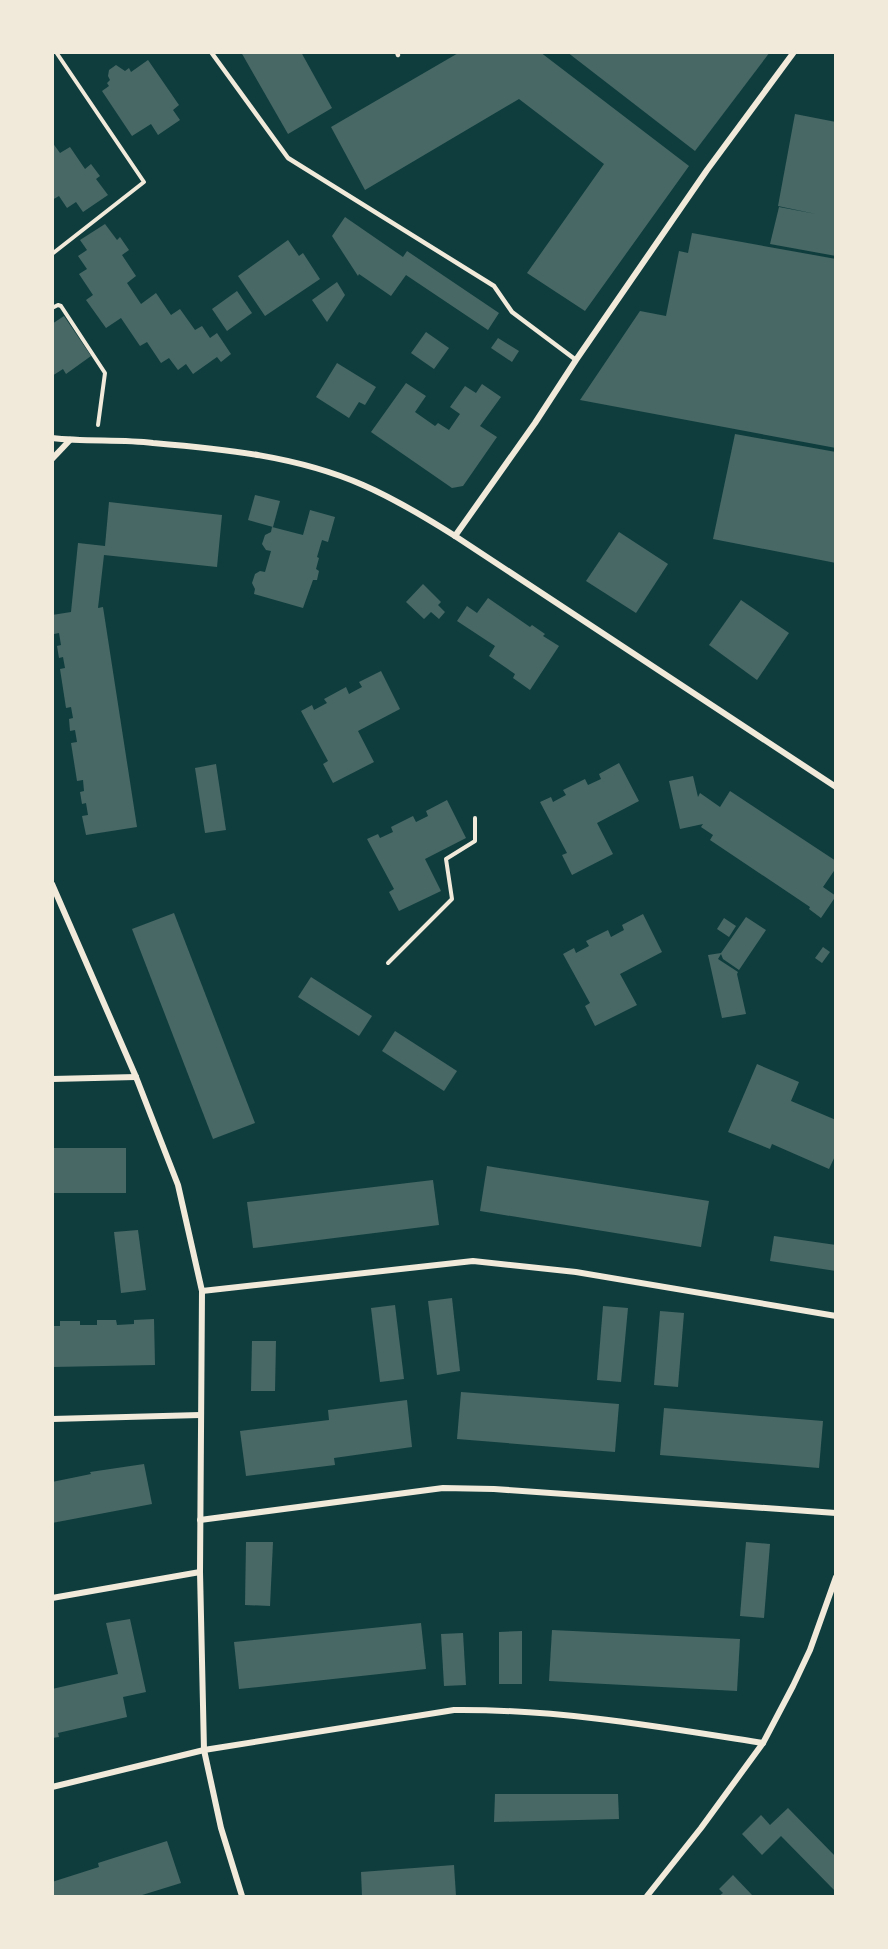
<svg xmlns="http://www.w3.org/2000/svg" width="888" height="1949" viewBox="0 0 888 1949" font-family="Commissioner,sans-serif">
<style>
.building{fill:#486865}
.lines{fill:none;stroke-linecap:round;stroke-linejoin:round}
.path{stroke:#f1e9da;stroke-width:4}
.service{stroke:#f1e9da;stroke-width:4.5}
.minor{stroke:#f1e9da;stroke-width:6}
</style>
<rect width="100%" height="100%" fill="#0f3d3e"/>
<g class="building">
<polygon points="241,52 301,52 332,108 288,134"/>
<polygon points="460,52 540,52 689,166 585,311 527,273 604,164 519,99 365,190 331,127"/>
<polygon points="567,52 770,52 695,151"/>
<polygon points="148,60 179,105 173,110 180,120 158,135 151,124 132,136 102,91 109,86 107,83 110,80 108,76 109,70 116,65 125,71 129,68 131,72"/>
<polygon points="795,114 836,122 836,256 770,244 779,207 816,214 778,206"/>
<polygon points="52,142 60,153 70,147 85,169 91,164 100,176 96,179 108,195 83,212 76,202 67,208 59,196 52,200"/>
<polygon points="345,217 403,257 407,251 499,313 488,330 406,275 391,296 359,274 358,276 332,236"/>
<polygon points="105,224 117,240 120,237 129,250 122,255 136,276 127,283 141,304 156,293 171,315 180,309 195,330 202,326 210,338 217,333 231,354 221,362 217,357 193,374 186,364 178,370 169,358 161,363 147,342 140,346 121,318 106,328 86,300 93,295 79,274 87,269 78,256 87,250 80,240"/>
<polygon points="692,233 836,259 836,448 580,400 640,311 666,316 679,251 688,253"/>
<polygon points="288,240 299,256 303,253 320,279 265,316 238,276"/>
<polygon points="337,282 345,295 327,322 312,300"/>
<polygon points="237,291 252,313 227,331 212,309"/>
<polygon points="64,316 91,356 66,374 63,369 52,376 52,324"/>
<polygon points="426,332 449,348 434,369 411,353"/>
<polygon points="498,338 519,351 512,362 491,348"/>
<polygon points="337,363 376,387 365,405 359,402 349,418 316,397"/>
<polygon points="406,383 426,396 415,412 435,426 438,423 449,430 460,414 450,407 465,386 476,393 482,384 501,397 480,426 497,437 463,486 452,488 371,432"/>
<polygon points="735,434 836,452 836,563 713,539"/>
<polygon points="255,495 280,501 273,527 248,520"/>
<polygon points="109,502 222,515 217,567 104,555 98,608 103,607 137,827 86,835 82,816 88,815 86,803 82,804 80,792 84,791 83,780 77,781 71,743 77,742 75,730 70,731 69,719 73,718 71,707 66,708 60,669 65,668 63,657 59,658 57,646 61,645 59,633 54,634 52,615 71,612 78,543 105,546"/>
<polygon points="310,510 335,517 328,542 322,540 317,557 319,558 316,569 319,571 317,580 313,580 303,608 254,594 255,589 252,583 255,574 260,571 265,572 271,551 266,550 262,544 265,535 271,532 272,527 303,535"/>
<polygon points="619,532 668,564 636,613 586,581"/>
<polygon points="423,584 441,602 438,605 445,612 439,619 431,612 424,619 406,602"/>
<polygon points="488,598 530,627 532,625 545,634 543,636 559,646 530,690 513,678 515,674 489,656 495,646 457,621 467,606 477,613"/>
<polygon points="741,600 789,633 757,680 709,645"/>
<polygon points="381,671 400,709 358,731 374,762 333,783 323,764 328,761 301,711 312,705 314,710 327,703 324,699 346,687 349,694 362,687 359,682"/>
<polygon points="619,763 639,801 597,823 613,854 572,875 562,855 567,853 540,802 551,797 553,802 566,795 563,790 585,779 588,785 601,779 599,774"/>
<polygon points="216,764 226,830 205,833 195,768"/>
<polygon points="693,776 698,797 700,793 720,807 730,791 836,861 836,868 823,887 836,896 821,918 809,909 810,907 710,840 713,835 701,827 703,824 680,829 669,781"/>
<polygon points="447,800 466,838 425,859 441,891 399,911 389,892 394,889 367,839 378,834 380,838 393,832 391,827 413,816 416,822 428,816 426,811"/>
<polygon points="174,913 255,1123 213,1139 132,929"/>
<polygon points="643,914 662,952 620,974 637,1005 595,1026 585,1006 590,1003 563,954 574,948 576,953 589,946 586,941 608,930 611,937 624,930 622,925"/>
<polygon points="746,917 766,930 739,970 723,959 721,954 718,959 738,972 737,974 746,1014 722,1018 708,955 721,953"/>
<polygon points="724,918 736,926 729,937 717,929"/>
<polygon points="823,947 830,952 822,963 815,958"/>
<polygon points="311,977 372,1016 359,1036 298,997"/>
<polygon points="395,1031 457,1071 444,1091 382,1051"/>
<polygon points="757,1064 799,1082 791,1101 836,1120 836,1154 829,1169 772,1144 770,1149 728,1132"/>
<rect x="52" y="1148" width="74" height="45"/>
<polygon points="487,1166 709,1201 701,1247 480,1211"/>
<polygon points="433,1180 439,1225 253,1248 247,1202"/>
<polygon points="138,1230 146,1290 121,1293 114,1232"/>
<polygon points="774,1236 836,1245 836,1271 770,1261"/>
<polygon points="452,1298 460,1371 437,1375 428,1301"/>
<polygon points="395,1305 404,1379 380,1382 371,1308"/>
<polygon points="603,1306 628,1308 621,1382 597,1380"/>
<polygon points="660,1311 684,1313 678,1387 654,1385"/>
<polygon points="154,1319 155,1365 52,1367 52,1326 60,1326 60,1321 80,1321 80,1325 97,1325 97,1320 116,1320 117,1325 134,1324 134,1320"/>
<polygon points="252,1341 276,1341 275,1391 251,1391"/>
<polygon points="461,1392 619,1404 615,1452 457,1439"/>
<polygon points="407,1400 412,1447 334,1458 335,1465 246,1476 240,1431 329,1420 328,1410"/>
<polygon points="664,1408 823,1421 819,1468 660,1455"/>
<polygon points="144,1464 152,1504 52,1523 52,1482 91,1474 90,1472"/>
<polygon points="246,1542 273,1542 270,1606 245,1605"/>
<polygon points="746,1542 770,1544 764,1618 740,1616"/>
<polygon points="130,1619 146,1692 123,1697 127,1717 58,1733 59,1737 52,1738 52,1689 118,1674 106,1623"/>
<polygon points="421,1623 426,1669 239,1689 234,1642"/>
<polygon points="552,1630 740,1639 737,1691 549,1681"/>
<polygon points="522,1631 522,1684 499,1684 499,1632"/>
<polygon points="463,1633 466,1685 444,1686 441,1634"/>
<polygon points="495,1794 618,1794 619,1819 494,1822"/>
<polygon points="788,1808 836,1857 836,1892 781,1836 762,1855 742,1834 761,1815 770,1825"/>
<polygon points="167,1841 181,1883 139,1896 52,1896 52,1882 99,1867 98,1863"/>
<polygon points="454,1865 456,1896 362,1896 361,1872"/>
<polygon points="733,1875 752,1895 750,1896 719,1896 723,1893 719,1889"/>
</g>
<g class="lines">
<g class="path">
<polyline points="52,254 144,182 56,52"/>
<polyline points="52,308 58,305 61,306 105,373 98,425"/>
<polyline points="388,963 452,899 446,859 475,841 475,818"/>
</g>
<g class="service">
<polyline points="211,52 288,158 494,286 512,312 576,360"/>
<polyline points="397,52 398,55"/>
</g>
<g class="minor">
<path d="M 52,438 C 86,442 120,439 153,443 C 224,449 297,456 363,485 C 395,499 425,517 455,536 L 836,787"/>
<polyline points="52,459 70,440"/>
<polyline points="455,536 535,423 576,360 707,170 794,52"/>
<polyline points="52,884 136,1077 178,1185 202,1291 200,1572 204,1750 221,1828 242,1896"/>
<polyline points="52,1079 136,1077"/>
<polyline points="202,1291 473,1261 576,1272 836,1316"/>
<polyline points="52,1419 200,1415"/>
<polyline points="200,1520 443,1488 494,1489 836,1513"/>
<polyline points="52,1598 200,1572"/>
<path d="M 52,1787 L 204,1750 L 454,1710 C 558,1709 661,1727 763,1743"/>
<polyline points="647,1896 701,1828 763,1743 793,1686 810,1650 836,1577"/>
</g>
</g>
<rect width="888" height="1949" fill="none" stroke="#f1e9da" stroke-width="108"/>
</svg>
